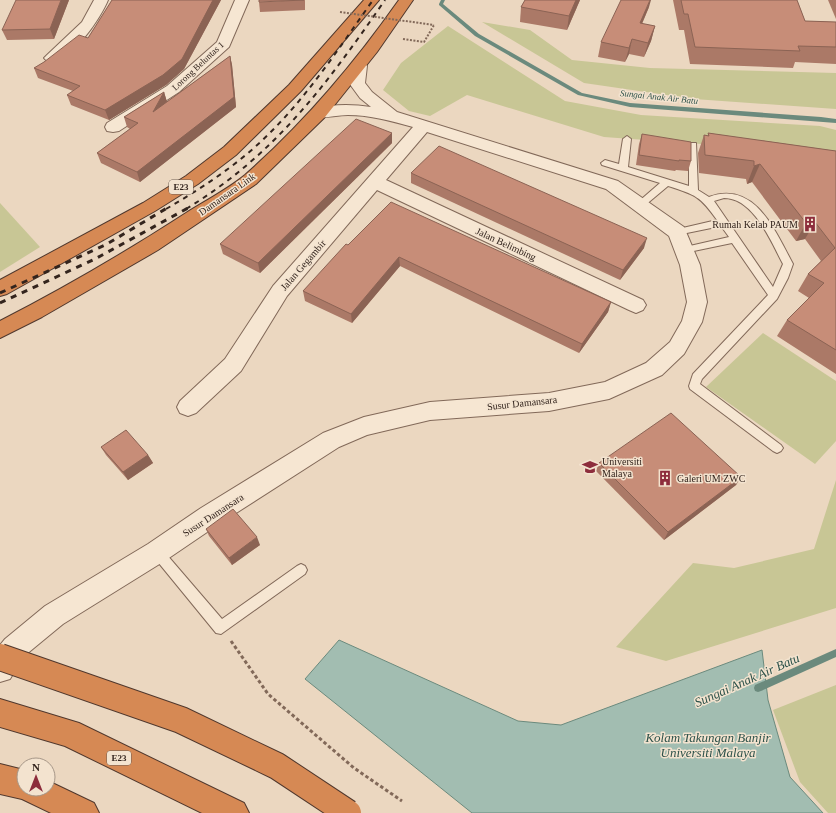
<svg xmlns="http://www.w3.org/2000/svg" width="836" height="813" viewBox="0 0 836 813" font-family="Georgia,serif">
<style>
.green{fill:#c8c695}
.water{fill:#a2bdb1;stroke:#6b8a7d}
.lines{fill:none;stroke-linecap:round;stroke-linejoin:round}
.stream{fill:#6b8a7d;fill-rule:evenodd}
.service-casing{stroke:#826959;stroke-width:2}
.minor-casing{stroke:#826959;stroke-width:2}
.motorway-casing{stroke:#50382d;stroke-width:2}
.path-far1{stroke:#826959;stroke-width:2;stroke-dasharray:2 1.5;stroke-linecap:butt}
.path{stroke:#826959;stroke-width:3;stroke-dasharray:3.5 2.5;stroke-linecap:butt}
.service{fill:#f6e6d2;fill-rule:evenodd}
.minor{fill:#f6e6d2;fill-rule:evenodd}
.motorway{fill:#d68954;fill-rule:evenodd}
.rail-far1{stroke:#33241d;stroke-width:2;stroke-dasharray:5 5;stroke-linecap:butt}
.rail{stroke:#33241d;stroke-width:3;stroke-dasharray:6 6;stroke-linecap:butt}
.motorway-bridge-casing{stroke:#50382d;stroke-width:28;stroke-linecap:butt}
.path-bridge{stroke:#826959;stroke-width:2;stroke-dasharray:2 1.5;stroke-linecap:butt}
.motorway-bridge{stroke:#d68954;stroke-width:26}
.wall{fill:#ab7967}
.shaded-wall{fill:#8b6354}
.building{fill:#c78d78;stroke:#8b6354}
.labels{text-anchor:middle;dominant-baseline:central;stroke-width:3;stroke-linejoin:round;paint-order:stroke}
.far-street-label{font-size:9px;fill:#33241d;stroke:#f3e3cf}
.far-water-label{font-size:9px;font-style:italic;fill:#2d524a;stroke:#f3e3cf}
.shield{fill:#f3e3cf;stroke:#6d5d52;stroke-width:1}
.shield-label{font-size:9px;font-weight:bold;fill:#33241d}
.street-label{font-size:10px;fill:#33241d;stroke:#f3e3cf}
.poi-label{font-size:10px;fill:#33241d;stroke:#f3e3cf;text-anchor:start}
.near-water-label{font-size:13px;font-style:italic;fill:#2d524a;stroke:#f3e3cf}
</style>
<rect width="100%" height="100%" fill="#ebd7c0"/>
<g class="green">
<polygon points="482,22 530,30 572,60 650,68 836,73 836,109 694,99 584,83"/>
<polygon points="448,26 565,101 641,115 820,126 836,130 836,166 786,150 604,137 467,95 430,116 409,111 383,90 401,63"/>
<polygon points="0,203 40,247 0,272"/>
<polygon points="763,333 836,381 836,441 815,464 706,387"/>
<polygon points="836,480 836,608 666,661 616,647 693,563 734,568 814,549"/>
<polygon points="836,685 836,813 828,813 800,782 773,710"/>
</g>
<polygon class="water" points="339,640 518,721 561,725 762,650 768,700 790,777 823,813 472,813 305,679"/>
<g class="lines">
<g class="stream">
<polygon points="441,0 445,0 443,4 479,34 582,93 630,103 821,117 836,119 836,123 630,107 578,95 475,36 439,5 439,4"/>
<polygon points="836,649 836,657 761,691 758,692 755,691 754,688 755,685"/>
</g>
<defs>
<g id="service">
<path d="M 627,136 L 631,139 L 628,167 L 689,186 L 689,145 L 690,143 L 696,143 L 698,190 L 709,197 C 755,180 775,231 793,264 L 788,278 L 777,299 L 702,379 L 700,384 L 781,445 L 783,448 L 781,451 L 777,453 L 773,451 L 690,389 L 689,386 L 693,374 L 768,295 L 732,243 L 684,253 L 681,252 L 679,250 L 681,248 L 729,237 L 721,226 L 677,235 L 674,234 L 672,232 L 674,230 L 717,220 C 700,196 696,195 668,186 L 643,207 L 637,207 L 635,205 L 637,203 L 660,183 L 602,165 L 601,163 L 605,160 L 619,164 L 623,139 ZM 724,198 C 754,198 771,242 783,264 L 773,287 L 714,201 Z"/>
<polygon points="157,546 161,548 222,619 297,566 301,564 305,566 307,570 305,574 221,634 216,633 153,556 151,552 153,548"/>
</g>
<g id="minor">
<path d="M 94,0 L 108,0 C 101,18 68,67 47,61 L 44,58 L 47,55 L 82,22 Z"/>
<polygon points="235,0 249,0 229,47 179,92 119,131 113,132 107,131 105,127 107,123 167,86 217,42"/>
<path d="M 359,61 L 365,63 L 367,66 L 365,83 L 372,92 L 397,112 L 618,181 L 684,227 L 700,265 L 707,302 L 702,322 L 684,354 L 662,375 L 609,399 L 549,411 L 430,420 L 367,435 L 339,447 L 219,524 L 166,560 L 63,624 L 23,657 L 10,679 L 0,682 L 0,645 L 5,639 L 45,606 L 148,544 L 201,508 L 323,433 L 364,417 L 430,402 L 549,393 L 605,382 L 646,363 L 670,342 L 682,321 L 687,302 L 680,265 L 669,236 L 606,189 L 427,132 L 386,180 L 643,300 L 646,305 L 643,310 L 636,313 L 629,310 L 377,190 L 287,296 L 241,371 L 196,413 L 188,416 L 180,413 L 177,407 L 180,401 L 225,359 L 273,286 L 413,127 C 391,121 370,115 348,115 C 336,115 324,119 313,117 L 311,113 L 313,109 C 332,104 352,104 371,107 L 360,98 L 349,83 L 351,66 L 353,63 Z"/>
</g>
<g id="motorway">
<polygon points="364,0 379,0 301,91 236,155 198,184 155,211 7,294 0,296 0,280 143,203 186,176 224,147 289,85"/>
<path d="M 399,0 L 413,0 L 377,52 L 325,117 L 256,184 L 158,250 L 42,317 L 0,338 L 0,321 C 64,288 126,252 186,213 C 205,201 228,189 245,175 C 304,123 354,64 399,0 Z"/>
<polygon points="0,699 79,723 244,803 249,813 202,813 65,746 0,727"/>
<polygon points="0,764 24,770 24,789 48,789 48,781 94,803 99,813 51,813 22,799 0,794"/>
</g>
</defs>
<use href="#service" class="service-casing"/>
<use href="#minor" class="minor-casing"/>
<use href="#motorway" class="motorway-casing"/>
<polyline class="path-far1" points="403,39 424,42 434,25"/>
<polyline class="path" points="231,641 268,694 354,768 402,801"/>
<use href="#service" class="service"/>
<use href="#minor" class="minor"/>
<use href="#motorway" class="motorway"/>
<g class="rail-far1">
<path d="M 166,209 C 197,191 228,171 255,147 C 302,105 337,51 373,0"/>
<path d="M 186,209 C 275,155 327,84 385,0"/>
</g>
<g class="rail">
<polyline points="0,293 107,244 167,208"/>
<polyline points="0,303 95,259 188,208"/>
</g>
<defs>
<polyline id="motorway-bridge" points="0,657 181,720 277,766 348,813"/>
</defs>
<use href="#motorway-bridge" class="motorway-bridge-casing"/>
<polyline class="path-bridge" points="340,12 434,25"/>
<use href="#motorway-bridge" class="motorway-bridge"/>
</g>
<g class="wall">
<polygon points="69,0 54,39 7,40 2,30"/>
<polygon points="112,0 221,0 184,69 166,85 109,120 71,105 67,95 73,91 38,78 34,68 88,38"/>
<polygon points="305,0 305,10 260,12 259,2"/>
<polygon points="525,0 580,0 567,30 520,22 521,7"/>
<polygon points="673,0 797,0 805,21 836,22 836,64 795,62 793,68 690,64 684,30 679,30"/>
<polygon points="828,0 836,0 836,19"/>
<polygon points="649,7 642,24 655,26 651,41 644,57 629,54 625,62 598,57 601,42"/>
<polygon points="230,56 232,65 236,107 140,182 101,163 97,153 130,129 127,127 124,117 164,92 167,102"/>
<polygon points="392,133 392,143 260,273 223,254 220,244"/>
<polygon points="708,133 836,151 836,374 777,336 787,320 809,298 798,291 808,274 821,261 805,239 796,241 752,182 747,184 746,179 699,173 698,153 704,135 708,136"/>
<polygon points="642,134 691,161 688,171 676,170 675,171 636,165 639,144"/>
<polygon points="411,173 644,248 620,280 411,183"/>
<polygon points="348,245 611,302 608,312 579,353 400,266 352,323 305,301 303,291"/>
<polygon points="101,447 148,455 153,463 128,480 106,455"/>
<polygon points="599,463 741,477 736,485 664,540 596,471"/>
<polygon points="206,529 260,545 232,565 209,536"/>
</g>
<g class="shaded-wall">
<polygon points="61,0 69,0 54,39 50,29"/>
<polygon points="213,0 221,0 184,69 166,85 109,120 105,110"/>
<polygon points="576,0 580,0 567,30 569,16"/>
<polygon points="650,0 651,0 649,7 636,37 640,23"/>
<polygon points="655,26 651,41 644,57 648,43"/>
<polygon points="632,39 629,54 625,62 629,48"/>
<polygon points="230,56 232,65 236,107 140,182 137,172"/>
<polygon points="164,92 167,102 153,112"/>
<polygon points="392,133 392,143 260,273 258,263"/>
<polygon points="760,164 752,182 747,184 754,166"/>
<polygon points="815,222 805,239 796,241 806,223"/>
<polygon points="647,238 644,248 620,280 623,270"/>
<polygon points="399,257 400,266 352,323 351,314"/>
<polygon points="611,302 608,312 579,353 582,344"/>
<polygon points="148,455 153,463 128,480 123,472"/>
<polygon points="741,477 736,485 664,540 668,532"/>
<polygon points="257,537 260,545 232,565 229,558"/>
</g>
<g class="building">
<polygon points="16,0 61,0 50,29 2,30"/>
<polygon points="112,0 213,0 182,59 163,75 105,110 67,95 80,86 34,68 44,62 79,35 88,38"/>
<polygon points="259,0 304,0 259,2"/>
<polygon points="525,0 576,0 569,16 521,7"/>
<polygon points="621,0 650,0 640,23 655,26 648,43 632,39 629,48 601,42"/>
<polygon points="681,0 797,0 805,21 836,22 836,47 798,46 800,51 695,47 688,14 684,14"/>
<polygon points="230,56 234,97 137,172 97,153 138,123 124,117 164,92 153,112"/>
<polygon points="356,119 392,133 258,263 220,244"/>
<polygon points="708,133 836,151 836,350 787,320 824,283 808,274 835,248 815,222 806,223 760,164 754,166 754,161 705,155 704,135 709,136"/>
<polygon points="642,134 691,142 691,161 679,160 679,161 639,155"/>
<polygon points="439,146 647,238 623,270 411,173"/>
<polygon points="391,202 611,302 582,344 399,257 351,314 303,291 346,244 348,245"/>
<polygon points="671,413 741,477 668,532 599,463"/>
<polygon points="126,430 148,455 123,472 101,447"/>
<polygon points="233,509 257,537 229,558 206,529"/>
</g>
<defs>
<symbol id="building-bare" viewBox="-9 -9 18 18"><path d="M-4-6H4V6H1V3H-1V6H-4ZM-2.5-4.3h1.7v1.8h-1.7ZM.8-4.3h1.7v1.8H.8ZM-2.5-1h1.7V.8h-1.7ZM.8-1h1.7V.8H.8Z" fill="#8d2d3c" stroke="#f3e3cf" stroke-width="2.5" paint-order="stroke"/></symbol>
<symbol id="university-bare" viewBox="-9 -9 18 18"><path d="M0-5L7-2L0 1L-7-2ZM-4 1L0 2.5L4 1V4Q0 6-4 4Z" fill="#8d2d3c" stroke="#f3e3cf" stroke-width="2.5" paint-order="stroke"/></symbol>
</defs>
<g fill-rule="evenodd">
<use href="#building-bare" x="799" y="213" width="22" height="22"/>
<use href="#university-bare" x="579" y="456" width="22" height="22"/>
<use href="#building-bare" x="654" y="467" width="22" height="22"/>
</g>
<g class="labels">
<g class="far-street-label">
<text transform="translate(198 66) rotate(-43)">Lorong Beluntas 1</text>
</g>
<g class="far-water-label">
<text transform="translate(659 97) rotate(6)">Sungai Anak Air Batu</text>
</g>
<g class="shield">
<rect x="169" y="180" width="24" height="14" rx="3"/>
<rect x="107" y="751" width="24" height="14" rx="3"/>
</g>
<g class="shield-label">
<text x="181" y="187">E23</text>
<text x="119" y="758">E23</text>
</g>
<g class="street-label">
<text transform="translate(227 194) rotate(-35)">Damansara Link</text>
<text transform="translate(506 244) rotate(25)">Jalan Belimbing</text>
<text transform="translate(303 265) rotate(-49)">Jalan Gegambir</text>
<text transform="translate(522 403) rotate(-6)">Susur Damansara</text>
<text transform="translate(213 515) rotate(-33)">Susur Damansara</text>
</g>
<g class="poi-label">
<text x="798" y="224" text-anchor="end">Rumah Kelab PAUM</text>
<text x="602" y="461">Universiti<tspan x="602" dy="12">Malaya</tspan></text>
<text x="677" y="478">Galeri UM ZWC</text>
</g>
<g class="near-water-label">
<text transform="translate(747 680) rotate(-24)">Sungai Anak Air Batu</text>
<text x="708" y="737">Kolam Takungan Banjir<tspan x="708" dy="15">Universiti Malaya</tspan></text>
</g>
</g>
<g transform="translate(36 777)"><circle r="19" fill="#f3e3cf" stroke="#a69788"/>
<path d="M0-3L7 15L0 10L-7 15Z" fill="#8d2d3c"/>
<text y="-6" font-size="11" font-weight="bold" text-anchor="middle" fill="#33241d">N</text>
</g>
</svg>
